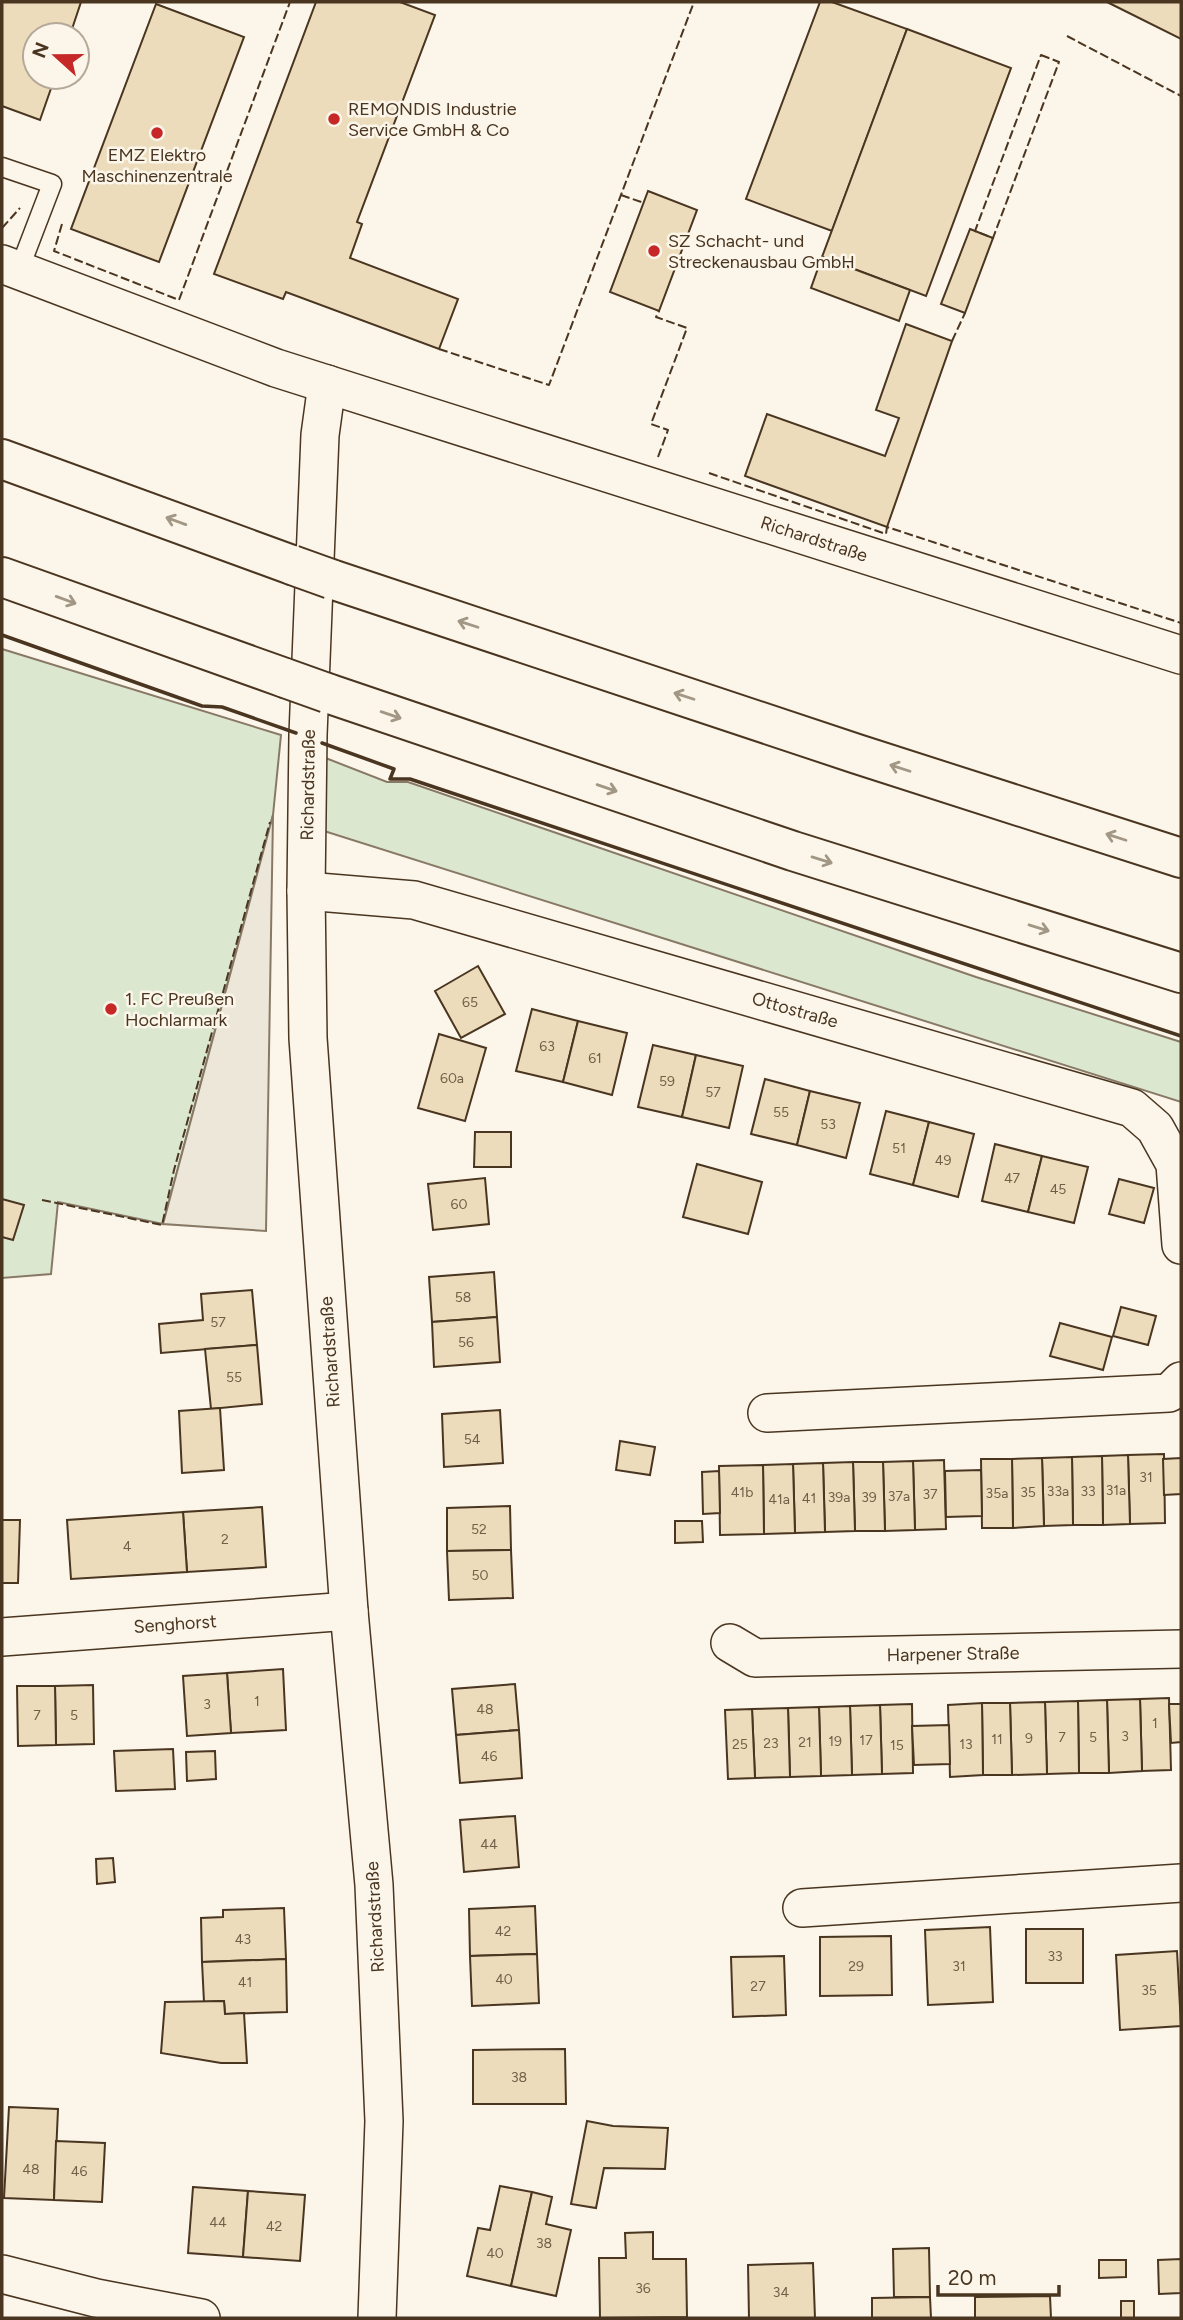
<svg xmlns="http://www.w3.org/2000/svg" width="1183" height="2320" viewBox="0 0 1183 2320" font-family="Figtree,sans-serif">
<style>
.green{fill:#dce7d0;stroke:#887966;stroke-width:2}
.parking{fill:#ede7d9;stroke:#887966;stroke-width:2}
.building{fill:#ecdcbc;stroke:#4a3520;stroke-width:2}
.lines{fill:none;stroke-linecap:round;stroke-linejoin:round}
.lane-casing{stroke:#4a3520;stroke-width:21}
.street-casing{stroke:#4a3520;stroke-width:40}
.highway-casing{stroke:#4a3520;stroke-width:42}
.lane{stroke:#fbf6e9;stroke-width:18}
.street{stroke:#fbf6e9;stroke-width:37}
.highway{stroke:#fbf6e9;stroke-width:38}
.highway-bridge-casing{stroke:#4a3520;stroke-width:42;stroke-linecap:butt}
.highway-bridge{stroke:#fbf6e9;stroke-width:38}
.fence{stroke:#4a3520;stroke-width:2;stroke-dasharray:9 3.5;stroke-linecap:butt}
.wall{stroke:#4a3520;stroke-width:3.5}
.oneway{stroke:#a29684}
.poi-dot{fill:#c62828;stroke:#fbf6e9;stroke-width:2.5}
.labels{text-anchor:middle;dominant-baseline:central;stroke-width:5;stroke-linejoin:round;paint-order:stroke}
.number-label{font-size:14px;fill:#725f47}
.poi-label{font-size:18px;fill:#4a3520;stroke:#fbf6e9;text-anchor:start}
.street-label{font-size:18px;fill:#4a3520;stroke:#fbf6e9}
</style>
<rect width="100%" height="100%" fill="#fbf6e9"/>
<g class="green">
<polygon points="2,649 281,735 273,815 163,1224 58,1202 51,1274 2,1278"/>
<polygon points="323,757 387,782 408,782 976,977 1181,1042 1181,1102 324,831"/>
</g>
<polygon class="parking" points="273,815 266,1231 163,1224"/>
<g class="building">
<polygon points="2,2 81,2 70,35 35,35 35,77 55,77 40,120 2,106"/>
<polygon points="316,2 400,2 435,15 357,222 362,224 350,258 458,299 439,349 286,292 283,299 214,274"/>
<polygon points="820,2 832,2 907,29 832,231 746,199"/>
<polygon points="1107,2 1181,2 1181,39"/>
<polygon points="156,4 244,37 159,262 71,229"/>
<polygon points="907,29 1011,68 926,296 822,257"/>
<polygon points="648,191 697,210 659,311 610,292"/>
<polygon points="970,229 993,238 965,313 941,304"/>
<polygon points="822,257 910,290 899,321 811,288"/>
<polygon points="906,324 952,341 887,527 745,476 767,414 885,456 899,418 876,410"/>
<polygon points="478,966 505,1014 461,1038 435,991"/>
<polygon points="532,1009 578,1021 563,1082 516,1071"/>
<polygon points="578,1021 627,1033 612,1095 563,1082"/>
<polygon points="439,1034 486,1048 465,1121 418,1108"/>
<polygon points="653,1045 696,1055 682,1117 638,1107"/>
<polygon points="696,1055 743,1066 729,1128 682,1117"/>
<polygon points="765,1079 810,1091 797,1145 751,1134"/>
<polygon points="810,1091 860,1103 846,1158 797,1145"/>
<polygon points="886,1111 929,1122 913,1185 870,1174"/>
<polygon points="929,1122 974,1134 958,1197 913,1185"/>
<polygon points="475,1132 511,1132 511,1167 474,1167"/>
<polygon points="995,1144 1042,1156 1028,1212 982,1201"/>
<polygon points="1042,1156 1088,1167 1074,1223 1028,1212"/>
<polygon points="697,1164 762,1182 748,1234 683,1217"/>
<polygon points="485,1178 489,1224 433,1230 428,1184"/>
<polygon points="1119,1179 1154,1188 1144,1223 1109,1214"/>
<polygon points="2,1199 24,1205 13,1240 2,1237"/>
<polygon points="494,1272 497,1317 432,1322 429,1277"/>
<polygon points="252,1290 257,1345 161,1353 159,1324 203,1320 201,1294"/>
<polygon points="1121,1307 1156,1316 1148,1345 1113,1336"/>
<polygon points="497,1317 500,1362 434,1367 432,1322"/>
<polygon points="1060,1323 1112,1337 1103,1370 1050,1356"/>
<polygon points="257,1345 262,1404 211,1409 205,1349"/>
<polygon points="220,1408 224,1470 182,1473 179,1411"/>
<polygon points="500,1410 503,1463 444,1467 442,1414"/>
<polygon points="620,1441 655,1447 650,1475 616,1470"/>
<polygon points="1164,1454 1165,1523 1130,1524 1128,1455"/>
<polygon points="1128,1455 1130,1524 1103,1525 1102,1456"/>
<polygon points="1102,1456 1103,1525 1073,1525 1072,1457"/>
<polygon points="1072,1457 1073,1525 1044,1526 1042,1458"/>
<polygon points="1042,1458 1044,1526 1013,1528 1012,1459"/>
<polygon points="1181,1458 1181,1494 1164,1495 1163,1459"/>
<polygon points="981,1459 1012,1459 1013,1528 982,1528"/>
<polygon points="944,1460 946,1529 915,1530 913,1461"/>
<polygon points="913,1461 915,1530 885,1531 883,1462"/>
<polygon points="853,1462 883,1462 885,1531 855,1531"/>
<polygon points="853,1462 855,1531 825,1532 823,1463"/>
<polygon points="823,1463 825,1532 795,1533 793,1464"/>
<polygon points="793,1464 795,1533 764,1534 763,1465"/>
<polygon points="763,1465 764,1534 720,1535 719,1466"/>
<polygon points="981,1470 982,1516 946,1517 945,1471"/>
<polygon points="719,1471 720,1513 703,1514 702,1472"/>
<polygon points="510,1506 511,1550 447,1551 447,1508"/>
<polygon points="262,1507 266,1567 187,1572 183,1512"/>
<polygon points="183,1512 187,1572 71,1579 67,1520"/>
<polygon points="2,1520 20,1520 18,1583 2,1583"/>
<polygon points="675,1521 702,1521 703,1542 675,1543"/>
<polygon points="511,1550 513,1598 449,1600 447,1551"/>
<polygon points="283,1669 286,1730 231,1733 227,1673"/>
<polygon points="227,1673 231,1733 187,1736 183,1676"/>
<polygon points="515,1684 519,1730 456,1735 452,1689"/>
<polygon points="93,1685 94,1744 56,1745 55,1686"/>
<polygon points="17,1686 55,1686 56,1745 18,1746"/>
<polygon points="1169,1698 1171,1770 1142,1771 1140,1699"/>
<polygon points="1140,1699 1142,1771 1109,1773 1107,1700"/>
<polygon points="1107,1700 1109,1773 1079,1773 1078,1701"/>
<polygon points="1078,1701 1079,1773 1047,1774 1045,1702"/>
<polygon points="1045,1702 1047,1774 1012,1775 1010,1703"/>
<polygon points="982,1703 1010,1703 1012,1775 983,1775"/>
<polygon points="982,1703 983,1775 950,1777 948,1705"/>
<polygon points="912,1704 913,1773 882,1774 880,1705"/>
<polygon points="1169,1704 1181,1704 1181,1742 1171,1743"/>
<polygon points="880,1705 882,1774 852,1775 850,1706"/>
<polygon points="850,1706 852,1775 821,1776 819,1707"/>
<polygon points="819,1707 821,1776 790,1777 788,1708"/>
<polygon points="788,1708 790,1777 755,1778 752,1709"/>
<polygon points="752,1709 755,1778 728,1779 725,1710"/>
<polygon points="949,1725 950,1764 914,1765 912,1726"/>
<polygon points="519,1730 522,1778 460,1783 456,1735"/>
<polygon points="173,1749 175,1789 116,1791 114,1751"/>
<polygon points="215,1751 216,1779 187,1781 186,1752"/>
<polygon points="515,1816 519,1867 464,1872 460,1820"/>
<polygon points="113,1858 115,1882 97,1884 96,1859"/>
<polygon points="535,1906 537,1954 470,1956 469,1909"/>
<polygon points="284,1908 286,1959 202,1962 201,1918 223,1917 223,1910"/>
<polygon points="990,1927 993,2002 928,2005 925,1930"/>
<rect x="1026" y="1929" width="57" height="54"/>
<polygon points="891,1936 892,1995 820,1996 820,1937"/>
<polygon points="1177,1951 1181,2026 1120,2030 1116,1955"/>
<polygon points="537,1954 539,2003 472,2006 470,1956"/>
<polygon points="784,1956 786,2015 733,2017 731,1957"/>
<polygon points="286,1959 287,2012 225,2014 224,2001 204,2002 202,1962"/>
<polygon points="224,2001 225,2014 244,2013 247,2063 221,2063 161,2053 165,2002"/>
<polygon points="565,2049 566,2104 473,2104 473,2050"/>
<polygon points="9,2107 58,2109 54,2200 4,2198"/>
<polygon points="587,2121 613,2126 668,2128 665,2169 604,2168 596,2208 571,2204"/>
<polygon points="56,2141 105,2143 102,2202 54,2200"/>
<polygon points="500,2186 532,2192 511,2286 467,2276 478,2228 490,2230"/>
<polygon points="193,2187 248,2191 243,2257 188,2253"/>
<polygon points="248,2191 305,2195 300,2261 243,2257"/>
<polygon points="532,2192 552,2197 546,2224 571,2230 556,2296 511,2286"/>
<polygon points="653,2232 653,2259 686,2259 687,2317 600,2318 599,2258 626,2258 625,2233"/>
<polygon points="929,2248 930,2297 894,2297 893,2249"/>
<polygon points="1181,2259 1181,2293 1159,2294 1158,2260"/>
<polygon points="1099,2260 1126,2260 1126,2277 1099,2278"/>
<polygon points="813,2263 815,2318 749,2318 748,2265"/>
<polygon points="1050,2296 1051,2318 975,2318 975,2297"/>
<polygon points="930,2297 931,2318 872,2318 872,2298"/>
<rect x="1121" y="2301" width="13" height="17"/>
</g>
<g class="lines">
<defs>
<polyline id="lane" points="2,167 52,184 19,270"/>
<g id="street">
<polyline points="2,264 276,368 1181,655"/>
<polyline points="327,384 320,435 308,735 306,891 308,1038 349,1611 374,1885 384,2121 377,2318"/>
<polyline points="306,891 414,900 1132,1108 1155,1128 1175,1164 1181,1245"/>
<polyline points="767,1413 1169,1393 1181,1381"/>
<polyline points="2,1637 349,1611"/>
<polyline points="730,1643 755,1658 1181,1649"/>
<polyline points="802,1908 1181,1883"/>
<polyline points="2,2274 96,2298 201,2318"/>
</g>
<g id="highway">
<polyline points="2,459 292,565"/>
<polyline points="2,577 285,678"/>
<polyline points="331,579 857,754 1181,858"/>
<polyline points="327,693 793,851 1181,973"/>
</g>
</defs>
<use href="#lane" class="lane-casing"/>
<use href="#street" class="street-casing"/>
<use href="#highway" class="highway-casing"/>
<use href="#lane" class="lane"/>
<use href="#street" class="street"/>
<use href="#highway" class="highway"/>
<defs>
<g id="highway-bridge">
<polyline points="292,565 331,579"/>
<polyline points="285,678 327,693"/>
</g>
</defs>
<use href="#highway-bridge" class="highway-bridge-casing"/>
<use href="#highway-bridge" class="highway-bridge"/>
<g class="fence">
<polyline points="1067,36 1181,96"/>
<polygon points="1041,55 1059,62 993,238 975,231"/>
<polyline points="621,195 644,203"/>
<polyline points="62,224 54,251 179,300 290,2"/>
<polyline points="2,228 20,208"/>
<polyline points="952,341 965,313"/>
<polyline points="439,349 549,385 694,2"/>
<polyline points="658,457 668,430 651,424 687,328 656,317 659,311"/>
<polyline points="709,473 886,534 887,527 1181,623"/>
<polyline points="42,1200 162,1225 174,1170 270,822"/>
</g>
<g class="wall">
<polyline points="2,635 202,706 222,707 296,733"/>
<polyline points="322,743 394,769 390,779 410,779 1181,1036"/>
</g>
</g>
<defs><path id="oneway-shaft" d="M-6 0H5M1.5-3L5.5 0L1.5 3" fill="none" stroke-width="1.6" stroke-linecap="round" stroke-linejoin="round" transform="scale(1.75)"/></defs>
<g class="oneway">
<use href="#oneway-shaft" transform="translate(176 521) rotate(-160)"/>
<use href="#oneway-shaft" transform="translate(66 600) rotate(20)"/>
<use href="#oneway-shaft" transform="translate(468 624) rotate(-162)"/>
<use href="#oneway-shaft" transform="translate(684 696) rotate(-162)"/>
<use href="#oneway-shaft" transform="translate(391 715) rotate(19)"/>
<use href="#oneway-shaft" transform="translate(900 768) rotate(-162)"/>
<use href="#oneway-shaft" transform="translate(607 788) rotate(19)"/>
<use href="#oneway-shaft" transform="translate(1116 837) rotate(-162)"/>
<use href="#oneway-shaft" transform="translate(822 860) rotate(17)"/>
<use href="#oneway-shaft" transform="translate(1039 928) rotate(17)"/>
</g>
<g class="poi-dot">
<circle cx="334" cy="119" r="7"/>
<circle cx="157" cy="133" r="7"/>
<circle cx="654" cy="251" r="7"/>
<circle cx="111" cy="1009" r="7"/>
</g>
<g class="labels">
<g class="number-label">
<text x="470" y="1002">65</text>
<text x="547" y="1046">63</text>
<text x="595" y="1058">61</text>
<text x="452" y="1078">60a</text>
<text x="667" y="1081">59</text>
<text x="713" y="1092">57</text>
<text x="781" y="1112">55</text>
<text x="828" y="1124">53</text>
<text x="899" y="1148">51</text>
<text x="943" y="1160">49</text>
<text x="1012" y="1178">47</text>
<text x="1058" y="1189">45</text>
<text x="459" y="1204">60</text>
<text x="463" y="1297">58</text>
<text x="218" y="1322">57</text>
<text x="466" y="1342">56</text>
<text x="234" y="1377">55</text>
<text x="472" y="1439">54</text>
<text x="1146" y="1477">31</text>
<text x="1116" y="1490">31a</text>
<text x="1058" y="1491">33a</text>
<text x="1088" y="1491">33</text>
<text x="742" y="1492">41b</text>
<text x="1028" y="1492">35</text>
<text x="997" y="1493">35a</text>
<text x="930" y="1494">37</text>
<text x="899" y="1496">37a</text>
<text x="839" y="1497">39a</text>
<text x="869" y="1497">39</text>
<text x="809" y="1498">41</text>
<text x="779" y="1499">41a</text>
<text x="479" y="1529">52</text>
<text x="225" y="1539">2</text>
<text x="127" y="1546">4</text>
<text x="480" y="1575">50</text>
<text x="257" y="1701">1</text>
<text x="207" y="1704">3</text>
<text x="485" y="1709">48</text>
<text x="37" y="1715">7</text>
<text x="74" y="1715">5</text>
<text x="1155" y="1723">1</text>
<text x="1125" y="1736">3</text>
<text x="1062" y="1737">7</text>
<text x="1093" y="1737">5</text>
<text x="1029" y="1738">9</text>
<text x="997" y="1739">11</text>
<text x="866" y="1740">17</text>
<text x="835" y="1741">19</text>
<text x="805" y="1742">21</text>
<text x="771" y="1743">23</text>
<text x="740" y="1744">25</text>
<text x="966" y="1744">13</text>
<text x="897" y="1745">15</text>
<text x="489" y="1756">46</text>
<text x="489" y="1844">44</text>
<text x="503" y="1931">42</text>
<text x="243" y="1939">43</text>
<text x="1055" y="1956">33</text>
<text x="856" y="1966">29</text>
<text x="959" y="1966">31</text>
<text x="504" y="1979">40</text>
<text x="245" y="1982">41</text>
<text x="758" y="1986">27</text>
<text x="1149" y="1990">35</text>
<text x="519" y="2077">38</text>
<text x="31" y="2169">48</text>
<text x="79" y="2171">46</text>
<text x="218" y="2222">44</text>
<text x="274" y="2226">42</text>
<text x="544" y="2243">38</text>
<text x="495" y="2253">40</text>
<text x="643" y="2288">36</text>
<text x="781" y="2292">34</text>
</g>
<g class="poi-label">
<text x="348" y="109">REMONDIS Industrie<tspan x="348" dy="21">Service GmbH &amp; Co</tspan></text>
<text x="157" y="155" text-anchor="middle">EMZ Elektro<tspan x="157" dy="21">Maschinenzentrale</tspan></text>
<text x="668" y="241">SZ Schacht- und<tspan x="668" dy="21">Streckenausbau GmbH</tspan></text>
<text x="125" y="999">1. FC Preußen<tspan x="125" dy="21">Hochlarmark</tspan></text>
</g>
<g class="street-label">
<text transform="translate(814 539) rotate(18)">Richardstraße</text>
<text transform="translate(308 785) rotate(-89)">Richardstraße</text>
<text transform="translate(795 1010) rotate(16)">Ottostraße</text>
<text transform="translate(330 1352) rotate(-94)">Richardstraße</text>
<text transform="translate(175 1624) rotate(-4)">Senghorst</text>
<text transform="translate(953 1654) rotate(-1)">Harpener Straße</text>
<text transform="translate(375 1917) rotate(-93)">Richardstraße</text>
</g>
</g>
<rect width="1183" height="2320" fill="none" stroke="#4a3520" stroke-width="7"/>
<g transform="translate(56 56) rotate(291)"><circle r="33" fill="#fbf6e9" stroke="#b4a999" stroke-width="2"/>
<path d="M0-5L12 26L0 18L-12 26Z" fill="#c62828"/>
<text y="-10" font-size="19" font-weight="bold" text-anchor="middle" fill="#4a3520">N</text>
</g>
<path d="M938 2285v10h121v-10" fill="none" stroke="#4a3520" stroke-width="3.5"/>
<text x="948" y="2285" font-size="21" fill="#4a3520" stroke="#fbf6e9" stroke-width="5" paint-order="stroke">20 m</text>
</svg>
